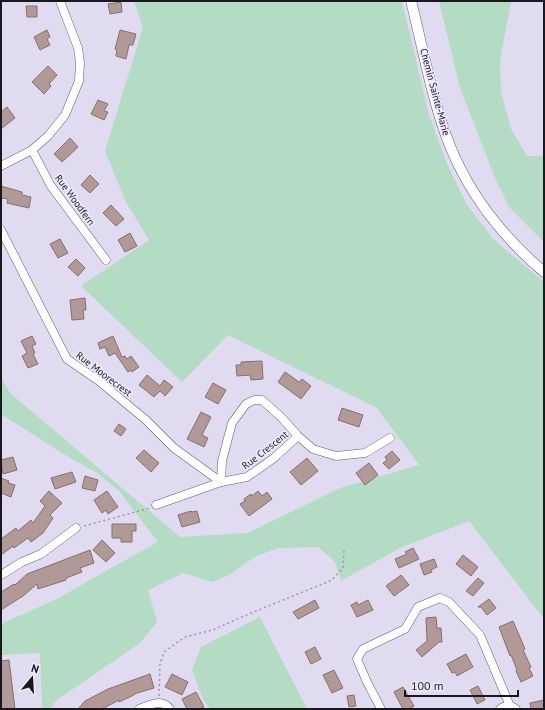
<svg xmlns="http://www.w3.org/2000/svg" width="545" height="710" viewBox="0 0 545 710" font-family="'PT Sans',sans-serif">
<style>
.green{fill:#b4dbc4}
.building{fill:#b09996;stroke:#86706d}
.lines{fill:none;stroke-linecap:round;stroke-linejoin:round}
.minor-casing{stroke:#615c6e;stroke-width:9}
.tertiary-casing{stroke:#615c6e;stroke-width:11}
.path{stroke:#9c98a8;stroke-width:1.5;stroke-dasharray:2 3;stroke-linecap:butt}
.minor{stroke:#fff;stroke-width:8}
.tertiary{stroke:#fff;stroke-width:10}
.labels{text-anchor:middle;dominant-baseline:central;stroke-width:3.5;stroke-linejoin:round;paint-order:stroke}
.street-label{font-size:10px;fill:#1a181f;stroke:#eee8fd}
</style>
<rect width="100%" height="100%" fill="#e0dbf0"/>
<g class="green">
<polygon points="134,1 402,1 429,115 447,164 467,205 494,240 544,282 544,619 469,521 400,548 341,581 336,564 331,558 318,547 279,548 256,556 232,573 213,582 183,573 148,590 157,622 140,643 57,700 50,709 42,709 40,653 1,655 1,624 57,599 113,567 158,542 119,491 97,473 62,453 1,414 1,377 10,393 180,537 248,533 340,488 419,465 377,408 228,335 182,382 81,286 149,240 126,202 105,151 143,27"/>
<polygon points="439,1 511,1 500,61 501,92 511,129 527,156 544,156 544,242 509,207 495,178 460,88"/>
<polygon points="260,617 307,709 210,709 203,699 192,670 201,647"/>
</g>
<g class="building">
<polygon points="121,2 122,12 110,14 108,4"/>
<polygon points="26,6 37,6 37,17 27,17"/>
<polygon points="47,30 50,37 47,39 50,45 40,50 34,37"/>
<polygon points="120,30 136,34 133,45 129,45 126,59 116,56 117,50 115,49"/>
<polygon points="48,66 57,75 49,84 51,86 44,94 32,82"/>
<polygon points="98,100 108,104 104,111 108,112 104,120 91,114"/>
<polygon points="7,107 15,118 1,129 1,112"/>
<polygon points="70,138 78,147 62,162 54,154"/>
<polygon points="90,175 99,184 90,193 81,185"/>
<polygon points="1,186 22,192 22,195 31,197 29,208 7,203 8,199 1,198"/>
<polygon points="111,205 124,219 116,226 103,213"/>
<polygon points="130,233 137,246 125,252 118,240"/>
<polygon points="60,239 68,253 58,258 50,244"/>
<polygon points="76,259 85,268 78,276 68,267"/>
<polygon points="85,298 86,310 83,310 84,319 72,320 70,300"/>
<polygon points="32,336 36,344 32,346 35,353 33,354 38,364 28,368 22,356 27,353 21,341"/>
<polygon points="113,336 122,357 125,356 127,359 131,356 139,367 132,372 131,370 128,372 115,353 109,356 105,347 100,349 98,343"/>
<polygon points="262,361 263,379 251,380 250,375 237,376 236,365 241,365 241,362"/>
<polygon points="285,372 299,382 302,379 311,386 301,399 278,382"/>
<polygon points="147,375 160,386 164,380 173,387 165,396 160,391 154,397 139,385"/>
<polygon points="213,383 226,390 218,404 205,397"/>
<polygon points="342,408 363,415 359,427 338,420"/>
<polygon points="201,412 211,417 202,435 208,438 204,447 187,439"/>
<polygon points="119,424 126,429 121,436 114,431"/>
<polygon points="144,450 159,463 151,472 136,458"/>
<polygon points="392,451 400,460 389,469 383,463 387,460 385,457"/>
<polygon points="13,457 17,470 3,474 1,460"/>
<polygon points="307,458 318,471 301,485 290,472"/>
<polygon points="369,463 378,475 365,485 356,473"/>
<polygon points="72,472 76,482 55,489 51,478"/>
<polygon points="85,476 98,480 95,491 82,488"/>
<polygon points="1,478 9,481 8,483 15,485 11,497 1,493"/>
<polygon points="49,491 62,503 50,515 53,518 43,533 31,542 28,538 14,548 13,546 1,555 1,539 16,528 18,531 31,520 33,523 45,506 40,501"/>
<polygon points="107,491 118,507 108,514 106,510 102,513 94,500"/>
<polygon points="258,491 262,496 267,492 272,499 249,516 240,504 245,501 244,499 251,494 252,496"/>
<polygon points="191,511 192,512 197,511 200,522 182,527 178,515"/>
<polygon points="112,524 136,524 136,531 132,531 132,542 121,542 121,538 112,538"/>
<polygon points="102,540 115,553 106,562 93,550"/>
<polygon points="413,548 419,559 399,568 395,559 407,554 405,552"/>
<polygon points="90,550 94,563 80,568 82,572 66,578 66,580 38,589 37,584 23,596 1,610 1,592 14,584 15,585 27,574"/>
<polygon points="463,555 478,567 471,576 456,564"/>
<polygon points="434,559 437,567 431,570 432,572 424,575 420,564"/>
<polygon points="401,575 409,585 394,596 386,586"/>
<polygon points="478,578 484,583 473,596 466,591"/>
<polygon points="489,599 496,608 487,615 481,607 478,607"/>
<polygon points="315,600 319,608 298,619 293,612"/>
<polygon points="368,600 373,610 357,617 351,605 357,602 358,605"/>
<polygon points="436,617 437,628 441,628 442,642 439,642 422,657 416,650 427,641 426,618"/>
<polygon points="513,621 525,649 523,650 531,667 529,668 533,676 521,682 516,671 517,670 511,655 510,656 499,627"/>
<polygon points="315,647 321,659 311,664 305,652"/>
<polygon points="466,654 473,667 457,676 455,672 452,673 447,664"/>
<polygon points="9,660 15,709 1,709 1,661"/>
<polygon points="334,670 343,688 332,693 323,675"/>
<polygon points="150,674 154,688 134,694 134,695 119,702 119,700 102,709 78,709 85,701 108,689"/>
<polygon points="172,674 188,682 182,695 165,687"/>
<polygon points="478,686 485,700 477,704 470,690"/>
<polygon points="403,687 414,706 409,709 403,709 394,692"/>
<polygon points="196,692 204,707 199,709 187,709 182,699"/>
<polygon points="354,695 356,706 349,707 347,696"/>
<polygon points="544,700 544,709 531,709 530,703"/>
</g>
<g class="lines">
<defs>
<g id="minor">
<polyline points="32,150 51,186 106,260"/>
<polyline points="1,166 32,150 48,136 65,115 79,81 80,63 78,48 60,1"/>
<polyline points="1,230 67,359 99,381 146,420 174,448 221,482"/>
<polyline points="298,436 313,449 336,456 365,453 390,438"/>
<polyline points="156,505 221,482 247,477 274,458 298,436 281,417 262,400 254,400 246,404 232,423 222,461 221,482"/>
<polyline points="1,575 22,562 41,554 76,528"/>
<path d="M 139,709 C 149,705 162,698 170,709"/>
<polyline points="381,709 367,682 357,659 363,649 405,629 418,607 440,598 449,602 480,635 510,706"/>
<path d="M 500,709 C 505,705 511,705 516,709"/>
</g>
<path id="tertiary" d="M 411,1 C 423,48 432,101 450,146 C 470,195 504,238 544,272"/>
</defs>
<use href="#minor" class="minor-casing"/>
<use href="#tertiary" class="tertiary-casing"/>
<g class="path">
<polyline points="84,526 150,508"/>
<polyline points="159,696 160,664 164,652 185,637 213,630 244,616 332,580 343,568 344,550"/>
</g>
<use href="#minor" class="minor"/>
<use href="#tertiary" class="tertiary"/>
</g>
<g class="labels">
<g class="street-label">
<text transform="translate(435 92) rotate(75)">Chemin Sainte-Marie</text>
<text transform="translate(75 200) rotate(54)">Rue Woodfern</text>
<text transform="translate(104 374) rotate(37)">Rue Moorecrest</text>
<text transform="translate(265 450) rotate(-38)">Rue Crescent</text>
</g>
</g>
<rect width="545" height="710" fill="none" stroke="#1a181f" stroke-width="4"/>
<g transform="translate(32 678) rotate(18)" stroke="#eee8fd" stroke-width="3" paint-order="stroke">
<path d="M0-3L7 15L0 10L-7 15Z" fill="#1a181f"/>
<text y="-6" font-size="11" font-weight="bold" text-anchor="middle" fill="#1a181f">N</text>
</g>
<path d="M405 690v6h113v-6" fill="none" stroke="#1a181f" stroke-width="2"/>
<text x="411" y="690" font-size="12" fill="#1a181f" stroke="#eee8fd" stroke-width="3" paint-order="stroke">100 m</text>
</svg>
